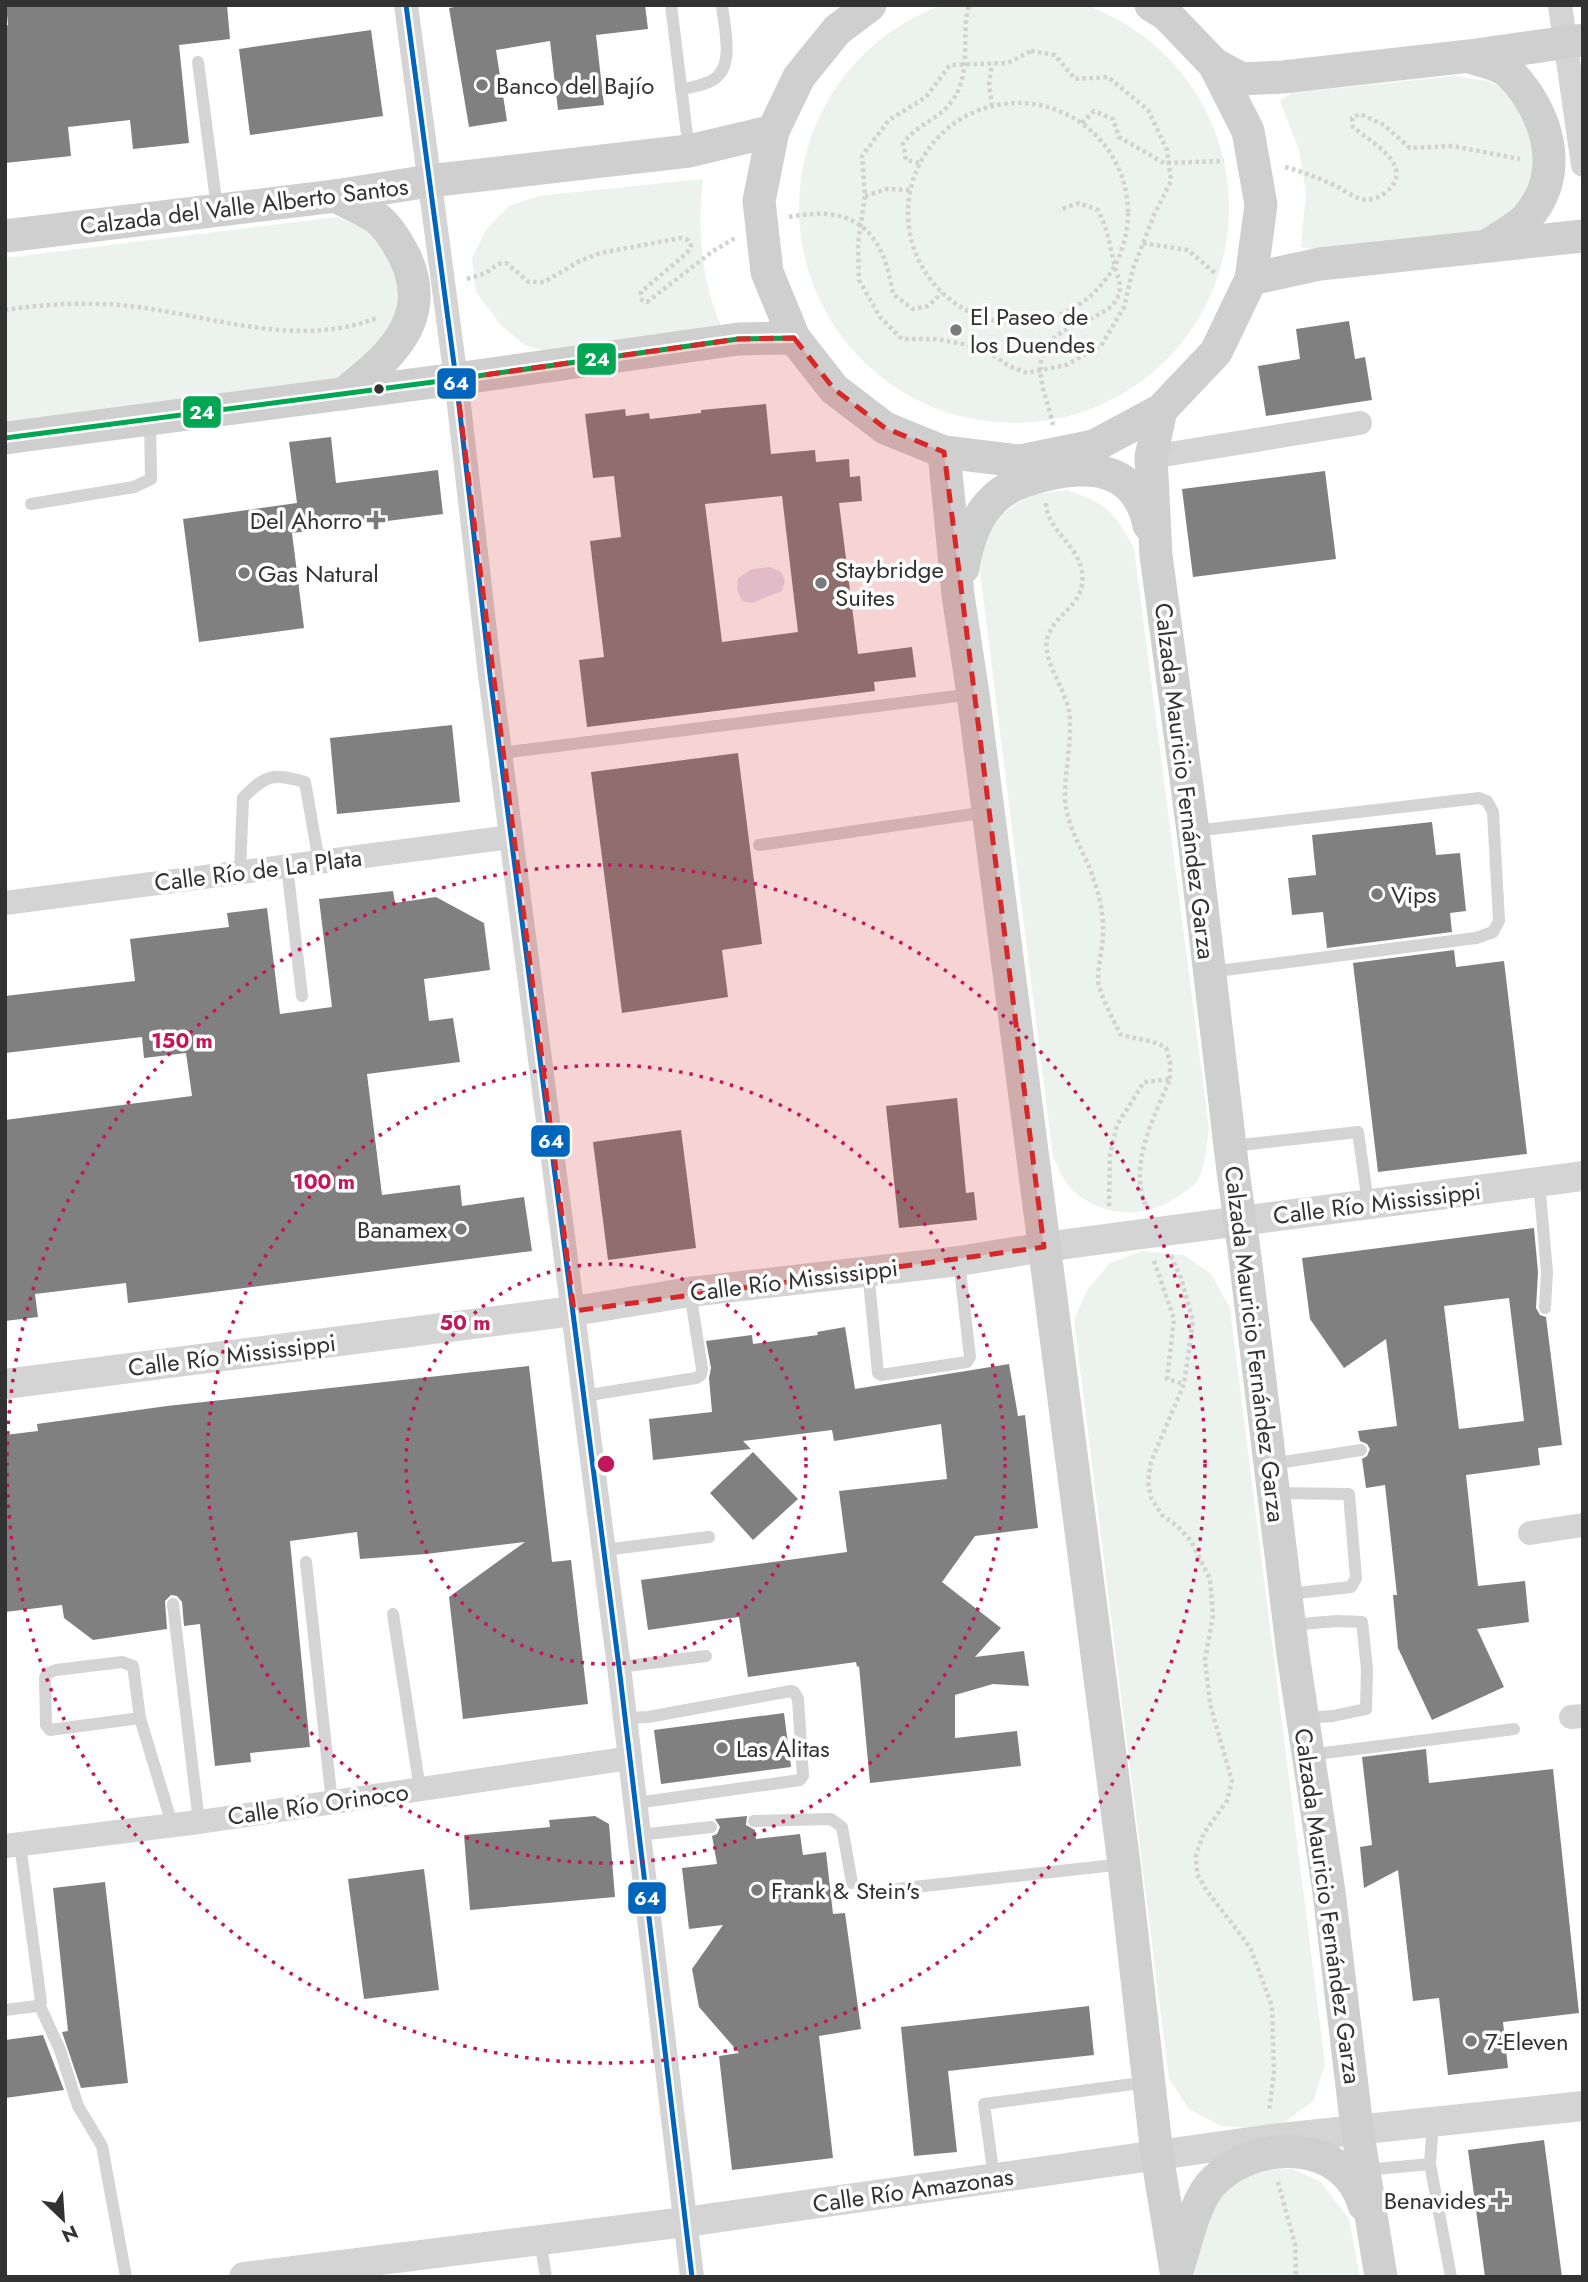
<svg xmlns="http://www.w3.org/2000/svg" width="1588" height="2282" viewBox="0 0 1588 2282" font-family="Jost,sans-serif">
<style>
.green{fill:#ecf2ee}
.water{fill:#e4e0f0}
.building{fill:#808080;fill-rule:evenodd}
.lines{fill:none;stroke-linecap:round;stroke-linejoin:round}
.path{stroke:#d2d2d2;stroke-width:4.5;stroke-dasharray:3.5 3.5;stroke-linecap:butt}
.service{stroke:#d4d4d4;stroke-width:12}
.minor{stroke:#d4d4d4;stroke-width:24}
.tertiary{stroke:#d4d4d4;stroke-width:30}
.secondary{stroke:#cfcfcf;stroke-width:33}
.bus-1-casing{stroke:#fff;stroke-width:10}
.bus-2-casing{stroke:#fff;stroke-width:10}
.bus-1{stroke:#0065bd;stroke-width:5}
.bus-2{stroke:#00a651;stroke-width:5}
.marked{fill:#d62828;fill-opacity:0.2;stroke:#d62828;stroke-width:5;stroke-dasharray:14 9;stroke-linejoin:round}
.ring{fill:none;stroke:#c2185b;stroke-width:3.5;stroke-dasharray:3.5 7}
.poi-dot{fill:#7a7a7a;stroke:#fff;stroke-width:2.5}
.bus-dot{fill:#323232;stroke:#fff;stroke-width:2.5}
.labels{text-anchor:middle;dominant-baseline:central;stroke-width:7;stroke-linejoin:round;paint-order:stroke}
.poi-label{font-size:24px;fill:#323232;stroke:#fff;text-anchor:start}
.street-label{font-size:24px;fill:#323232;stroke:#fff}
.centre{fill:#c2185b;stroke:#fff;stroke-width:3.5}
.ring-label{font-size:21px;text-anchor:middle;font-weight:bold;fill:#c2185b;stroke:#fff;stroke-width:7;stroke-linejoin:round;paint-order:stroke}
.line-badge{stroke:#fff;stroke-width:2.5}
.badge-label{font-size:19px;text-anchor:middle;font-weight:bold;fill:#fff}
</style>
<rect width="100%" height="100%" fill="#fff"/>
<g class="green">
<circle cx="1014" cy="208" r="215"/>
<polygon points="1455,76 1488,81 1518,96 1542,133 1537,197 1489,233 1311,249 1301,247 1306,193 1299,150 1280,101 1291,93"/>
<path d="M 703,179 C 697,229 701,278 721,326 L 551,352 L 524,345 L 500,324 L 476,292 L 472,258 L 486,230 L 509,206 L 538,196 Z"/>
<path d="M 336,217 C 368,228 382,241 401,268 L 392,339 L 339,378 L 5,421 L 5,258 Z"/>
<path d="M 1067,490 C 1108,504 1113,511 1134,548 L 1209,1129 C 1206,1146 1206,1167 1197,1182 C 1193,1187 1185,1191 1180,1195 C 1146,1220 1103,1218 1072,1190 C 1064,1182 1059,1168 1053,1157 L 980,572 L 984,541 L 999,516 L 1030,495 Z"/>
<polygon points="1142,1251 1184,1255 1211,1274 1230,1308 1325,2065 1313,2101 1285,2122 1253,2128 1221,2126 1189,2109 1169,2079 1074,1320 1087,1290 1110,1263"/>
<polygon points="1292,2169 1320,2181 1349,2219 1360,2277 1195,2277 1189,2246 1215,2187 1252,2170"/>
</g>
<polygon class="water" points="770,567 781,572 785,580 782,591 752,603 742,601 737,590 738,578 752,569"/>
<g class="building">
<polygon points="6,5 227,5 230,39 179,45 189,143 133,149 130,120 68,127 71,156 5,163 5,26 8,25"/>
<polygon points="465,5 645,5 648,29 596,35 604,105 558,110 550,41 496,50 507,121 469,127 449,8"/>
<polygon points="371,30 383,116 250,135 239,49"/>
<polygon points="1349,321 1355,359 1365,357 1372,400 1266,416 1258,366 1300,359 1296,329"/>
<path d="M 766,404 L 771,454 L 815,450 L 816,462 L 849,459 L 850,477 L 860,476 L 862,501 L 839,503 L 858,654 L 912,647 L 916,677 L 874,682 L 875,691 L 587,727 L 579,660 L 604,657 L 590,541 L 621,537 L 614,476 L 593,478 L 585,414 L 625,409 L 626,416 L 649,413 L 650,419 L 701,413 L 701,410 ZM 782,496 L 798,632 L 722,642 L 705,504 Z"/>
<polygon points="331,437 336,483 438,470 443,514 292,533 304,628 199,642 183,519 297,503 289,442"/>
<polygon points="1325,471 1336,559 1193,577 1182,489"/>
<polygon points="452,725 460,802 337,814 330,738"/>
<polygon points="738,753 762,944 722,950 728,997 622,1013 591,772"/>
<polygon points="1432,822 1436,855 1460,853 1466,911 1450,913 1452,932 1327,948 1323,912 1292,915 1288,878 1316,875 1312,835"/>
<polygon points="393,891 395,903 436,897 484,923 490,970 424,979 429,1021 453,1018 460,1062 367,1074 382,1195 460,1185 462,1206 524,1197 532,1251 128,1303 126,1283 35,1294 38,1317 5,1321 5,1120 192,1096 186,1053 144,1058 142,1037 5,1053 5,996 135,981 130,939 229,927 227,913 267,908 280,1014 332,1007 319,899"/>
<polygon points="1454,950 1456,967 1504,961 1527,1154 1378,1172 1353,963"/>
<polygon points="957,1098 966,1193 974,1192 977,1220 899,1228 886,1106"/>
<polygon points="681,1130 696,1248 608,1260 593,1142"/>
<path d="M 1534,1228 L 1538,1272 L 1536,1308 L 1540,1315 L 1546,1317 L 1562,1445 L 1538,1448 L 1540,1465 L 1466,1475 L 1478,1586 L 1525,1581 L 1529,1622 L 1477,1629 L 1504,1687 L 1432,1720 L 1398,1648 L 1393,1595 L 1397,1595 L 1385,1485 L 1366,1488 L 1362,1459 L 1367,1456 L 1370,1449 L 1367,1444 L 1360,1441 L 1358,1431 L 1397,1426 L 1386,1339 L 1344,1368 L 1310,1319 L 1302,1258 ZM 1509,1298 L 1524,1421 L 1459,1429 L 1444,1306 Z"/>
<polygon points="845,1327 855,1389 1009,1364 1018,1416 1025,1415 1038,1528 975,1536 942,1582 1001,1628 975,1657 1024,1651 1029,1686 993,1684 955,1695 955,1738 1017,1731 1021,1766 870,1783 859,1666 857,1667 856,1662 748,1677 739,1617 648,1630 641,1580 847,1552 839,1491 947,1479 941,1424 834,1441 832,1430 743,1441 751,1449 653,1460 649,1419 712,1412 709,1378 711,1368 706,1341 752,1335 753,1344 818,1335 817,1332"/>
<polygon points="529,1366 552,1562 571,1560 588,1704 463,1719 449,1597 525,1542 426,1554 360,1559 357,1532 290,1541 310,1747 250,1753 251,1762 215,1766 200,1624 184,1626 182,1602 177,1596 171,1595 165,1601 167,1629 93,1640 64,1618 62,1605 5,1612 5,1435 38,1431 37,1424 167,1406"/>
<polygon points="753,1452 798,1499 753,1540 710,1493"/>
<polygon points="784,1713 791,1767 661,1784 654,1730"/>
<polygon points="1426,1749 1429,1783 1553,1769 1579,2013 1503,2022 1508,2068 1448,2075 1439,1998 1413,2001 1398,1870 1364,1888 1360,1847 1372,1845 1362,1757"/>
<polygon points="595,1816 609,1824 615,1897 470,1910 464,1835 550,1827 549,1820"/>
<polygon points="747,1816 746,1825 755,1830 756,1839 800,1834 803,1855 826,1852 833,1914 845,1913 861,2029 819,2036 833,2158 732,2170 719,2056 739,2053 699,2007 692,1969 723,1925 689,1929 682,1868 717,1864 712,1836 717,1834 720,1827 715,1819"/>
<polygon points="424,1869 439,1990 364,1999 348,1879"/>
<polygon points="105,1882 128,2083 81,2088 62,2032 68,2031 53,1888"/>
<polygon points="1089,2006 1094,2055 948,2071 957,2152 914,2156 901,2027"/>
<polygon points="43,2035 64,2090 5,2098 5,2040"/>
<polygon points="1544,2140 1562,2277 1485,2277 1468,2150"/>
</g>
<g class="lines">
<g class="path">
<polygon points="1031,51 1055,55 1075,79 1108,77 1148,110 1167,150 1171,181 1154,215 1133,269 1124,307 1101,346 1066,365 1027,373 1009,366 980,347 936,339 902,339 880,317 859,280 858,244 865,196 862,156 889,120 926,97 950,65 1008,63"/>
<circle cx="1018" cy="213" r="110"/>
<polyline points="992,106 989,84 992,64"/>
<polyline points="1082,123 1094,111 1113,119 1119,137 1164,163 1224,161"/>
<path d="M 919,163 L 906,160 L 903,144 C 915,125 939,120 952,101 C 973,73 960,36 969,5"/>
<path d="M 1285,167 C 1303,172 1319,178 1336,186 C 1344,190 1352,196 1360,199 C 1369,201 1379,198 1386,192 C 1418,166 1369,141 1353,127 L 1352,118 L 1360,114 L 1384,125 L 1410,148 L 1453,146 L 1520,159"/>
<polyline points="865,196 887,189 910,190"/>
<path d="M 789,217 C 855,204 883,230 893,294 L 913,309 L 928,306 L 942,293"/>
<polyline points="1143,243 1188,250 1217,275"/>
<polyline points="467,279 486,273 498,264 506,263 529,282 544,282 580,261 600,253 681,238 688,240 691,246 687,253 641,292 642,300 647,302 713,251 735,238"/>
<path d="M 5,310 C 50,303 100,301 145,308 C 222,319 303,348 379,317"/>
<path d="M 1053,425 C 1049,405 1038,382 1041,362 C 1047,317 1117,326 1120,288 C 1121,282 1116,273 1115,267 C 1109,243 1109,233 1098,210 L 1079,203 L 1059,210"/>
<path d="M 1046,503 C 1047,531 1078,544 1082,572 C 1087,607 1052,613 1047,640 C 1043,661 1065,689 1069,711 C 1073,739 1065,767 1065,795 C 1065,827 1085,851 1094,880 C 1099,894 1103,913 1103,927 C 1104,945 1098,962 1098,980 C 1099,994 1114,1020 1120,1034 C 1136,1040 1152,1039 1166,1048 L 1170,1062 L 1170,1079"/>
<path d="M 1109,1206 L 1110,1155 L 1117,1125 L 1144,1082 L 1170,1079 C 1154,1118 1127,1166 1147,1208"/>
<polyline points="1171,1256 1181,1278 1193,1321 1184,1384 1151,1462 1148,1482 1151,1498 1162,1515 1178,1527 1191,1541 1210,1579 1213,1616 1205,1660 1210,1704 1232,1781 1227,1801 1204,1833 1196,1854 1197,1874 1207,1891 1250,1947 1272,2006 1274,2073 1269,2111"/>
<polyline points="1154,1261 1174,1319 1167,1379 1184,1384"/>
<polyline points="1278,2182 1295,2244 1296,2277"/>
</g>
<g class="service">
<polyline points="671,5 689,151"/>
<polyline points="198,62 217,208"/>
<path d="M 681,90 C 690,87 700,86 709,82 C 737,70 724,29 722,5"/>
<polyline points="31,504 134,487 151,479 150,419"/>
<polyline points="501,753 973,694"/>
<polyline points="1194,831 1479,798 1487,801 1493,812 1499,921 1493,932 1476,938 1210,972"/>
<polyline points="759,845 987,812"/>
<polyline points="287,866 302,996"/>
<path d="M 240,872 L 243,798 C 266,774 274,773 305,782 L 319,862"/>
<polyline points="1232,1146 1358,1132 1368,1203"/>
<polyline points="1539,1182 1547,1272 1545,1308"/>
<polyline points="868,1271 878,1373 881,1375 967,1362 970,1357 959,1261"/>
<polyline points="583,1396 696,1378 701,1375 702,1369 690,1292"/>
<polyline points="1271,1464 1361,1450"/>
<polyline points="1274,1493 1349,1494 1356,1578 1351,1587 1288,1594"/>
<polyline points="604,1550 709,1537"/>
<polyline points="306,1562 332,1803"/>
<polyline points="173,1604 199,1822"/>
<polyline points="393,1614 420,1789"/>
<polyline points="1290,1625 1337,1621 1362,1622 1367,1669 1366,1709 1333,1716 1303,1718"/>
<polyline points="619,1667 706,1656"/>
<polyline points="140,1718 50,1730 46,1725 45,1677 48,1673 56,1670 122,1662 133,1666 140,1718 172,1824"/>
<polyline points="625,1718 648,1717 791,1691 794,1692 798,1699 803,1776 800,1780 636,1803"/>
<polyline points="1309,1755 1514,1729"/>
<polyline points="754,1821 831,1819 842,1827 852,1883"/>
<polyline points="639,1835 711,1827"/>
<polyline points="887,1890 1124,1864"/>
<polyline points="39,2004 60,2050 78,2106 102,2146 126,2277"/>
<polyline points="5,2010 37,2006 41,2002 20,1844"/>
<polyline points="1433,2122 1430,2164 1451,2277"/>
<polyline points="1365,2170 1430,2164"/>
<polyline points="994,2178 984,2104 1148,2082"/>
<polyline points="540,2240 546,2277"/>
</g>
<g class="minor">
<polyline points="406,5 456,379 490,675 619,1667 692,2277"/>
<polyline points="1560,5 1583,165"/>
<polyline points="1151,457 1360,423"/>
<polyline points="5,903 511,837"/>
<polyline points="1530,1533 1583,1525"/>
<polyline points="1571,1717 1583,1716"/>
<polyline points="5,1846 199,1822 630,1758"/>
</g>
<g class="tertiary">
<polyline points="5,1384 574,1311 690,1292 959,1261 1044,1247 1583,1176"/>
<polyline points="244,2277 685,2222 1271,2139 1583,2106"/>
</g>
<g class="secondary">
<polyline points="870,5 837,30 799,77 773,131 759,201 767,272 794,338 834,389 885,428 944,452 1020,461 1094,446 1161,410 1216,352 1251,279 1261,205 1248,131 1214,64 1166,14 1151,5"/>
<path d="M 1470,57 C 1481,61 1495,63 1505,70 C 1514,75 1521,86 1527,94 C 1553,134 1560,181 1526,219 C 1516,229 1501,236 1490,244"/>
<polyline points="1214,64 1242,79 1283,77 1469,56 1583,40"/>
<path d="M 335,196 C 348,203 365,210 378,219 C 390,229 399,245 406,259 C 433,321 388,359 343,394"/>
<polyline points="5,236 335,196 429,181 689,151 773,131"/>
<polyline points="1251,279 1320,264 1583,236"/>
<polyline points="1161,410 1151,457 1156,555 1193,831 1233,1171 1245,1257 1293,1654 1329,1892 1357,2128 1381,2277"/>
<polyline points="5,438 456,379 738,339 794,338"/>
<polyline points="944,452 958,595 973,694 1124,1864 1157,2155 1177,2277"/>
<path d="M 963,568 C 967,544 975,517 993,500 C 1008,485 1025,480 1045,475 C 1093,464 1137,468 1149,525"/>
<path d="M 1178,2268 C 1186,2243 1195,2198 1215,2180 C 1259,2138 1345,2139 1364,2205"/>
</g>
<defs>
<polyline id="bus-1" points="406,5 456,379 490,675 619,1667 692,2277"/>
<polyline id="bus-2" points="5,438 456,379 738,339 794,338"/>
</defs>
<use href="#bus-1" class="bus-1-casing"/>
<use href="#bus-2" class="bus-2-casing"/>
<use href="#bus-1" class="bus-1"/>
<use href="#bus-2" class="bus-2"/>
</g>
<path class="marked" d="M 794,338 L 834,389 L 885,428 L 944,452 L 1044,1247 L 574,1311 L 456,379 L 738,339 Z"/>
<g class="ring">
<circle cx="606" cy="1464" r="200"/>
<circle cx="606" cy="1464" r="399"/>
<circle cx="606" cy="1464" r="599"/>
</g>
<g class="poi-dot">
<circle cx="482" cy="85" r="7"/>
<circle cx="956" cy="330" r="7"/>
<path d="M372.5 509.5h7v7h7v7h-7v7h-7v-7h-7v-7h7z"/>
<circle cx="244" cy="573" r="7"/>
<circle cx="821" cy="583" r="7"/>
<circle cx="1377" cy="894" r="7"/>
<circle cx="461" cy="1229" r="7"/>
<circle cx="722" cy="1748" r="7"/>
<circle cx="757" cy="1890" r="7"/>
<circle cx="1471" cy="2041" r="7"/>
<path d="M1496.5 2189.5h7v7h7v7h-7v7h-7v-7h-7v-7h7z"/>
</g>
<circle class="bus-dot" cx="379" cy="389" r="6"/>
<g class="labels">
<g class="poi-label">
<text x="496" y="85">Banco del Bajío</text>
<text x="970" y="316">El Paseo de<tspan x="970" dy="28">los Duendes</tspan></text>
<text x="362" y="520" text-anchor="end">Del Ahorro</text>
<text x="835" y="569">Staybridge<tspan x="835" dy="28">Suites</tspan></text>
<text x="258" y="573">Gas Natural</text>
<text x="1391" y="894">Vips</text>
<text x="447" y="1229" text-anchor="end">Banamex</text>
<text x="736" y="1748">Las Alitas</text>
<text x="771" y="1890">Frank &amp; Stein's</text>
<text x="1485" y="2041">7-Eleven</text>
<text x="1486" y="2200" text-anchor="end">Benavides</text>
</g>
<g class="street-label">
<text transform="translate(244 206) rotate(-7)">Calzada del Valle Alberto Santos</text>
<text transform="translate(1185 781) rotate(83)">Calzada Mauricio Fernández Garza</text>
<text transform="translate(258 870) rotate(-7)">Calle Río de La Plata</text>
<text transform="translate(1377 1203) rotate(-7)">Calle Río Mississippi</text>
<text transform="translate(794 1280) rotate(-7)">Calle Río Mississippi</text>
<text transform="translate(1255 1344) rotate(83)">Calzada Mauricio Fernández Garza</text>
<text transform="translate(232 1355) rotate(-7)">Calle Río Mississippi</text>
<text transform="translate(318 1804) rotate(-8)">Calle Río Orinoco</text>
<text transform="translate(1328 1906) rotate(82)">Calzada Mauricio Fernández Garza</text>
<text transform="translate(913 2190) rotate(-8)">Calle Río Amazonas</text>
</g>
</g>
<circle cx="606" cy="1464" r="10" class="centre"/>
<g class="ring-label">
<text x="182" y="1048">150 m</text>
<text x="324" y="1189">100 m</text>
<text x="465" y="1330">50 m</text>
</g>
<g class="line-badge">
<rect x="576" y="342" width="41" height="34" rx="7" fill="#00a651"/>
<rect x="436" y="367" width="41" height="33" rx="7" fill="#0065bd"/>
<rect x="182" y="395" width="40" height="34" rx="7" fill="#00a651"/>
<rect x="530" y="1124" width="41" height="34" rx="7" fill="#0065bd"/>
<rect x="627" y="1881" width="40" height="34" rx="7" fill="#0065bd"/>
</g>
<g class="badge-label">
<text x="597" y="366">24</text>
<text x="456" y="390">64</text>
<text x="202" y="419">24</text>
<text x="551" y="1148">64</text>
<text x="647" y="1905">64</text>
</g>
<rect width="1588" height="2282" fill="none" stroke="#323232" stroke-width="14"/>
<g transform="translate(63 2219) rotate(155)" stroke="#ffffff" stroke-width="5" paint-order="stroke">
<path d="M0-5L12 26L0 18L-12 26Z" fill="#323232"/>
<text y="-10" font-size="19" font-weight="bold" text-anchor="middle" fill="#323232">N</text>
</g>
</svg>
